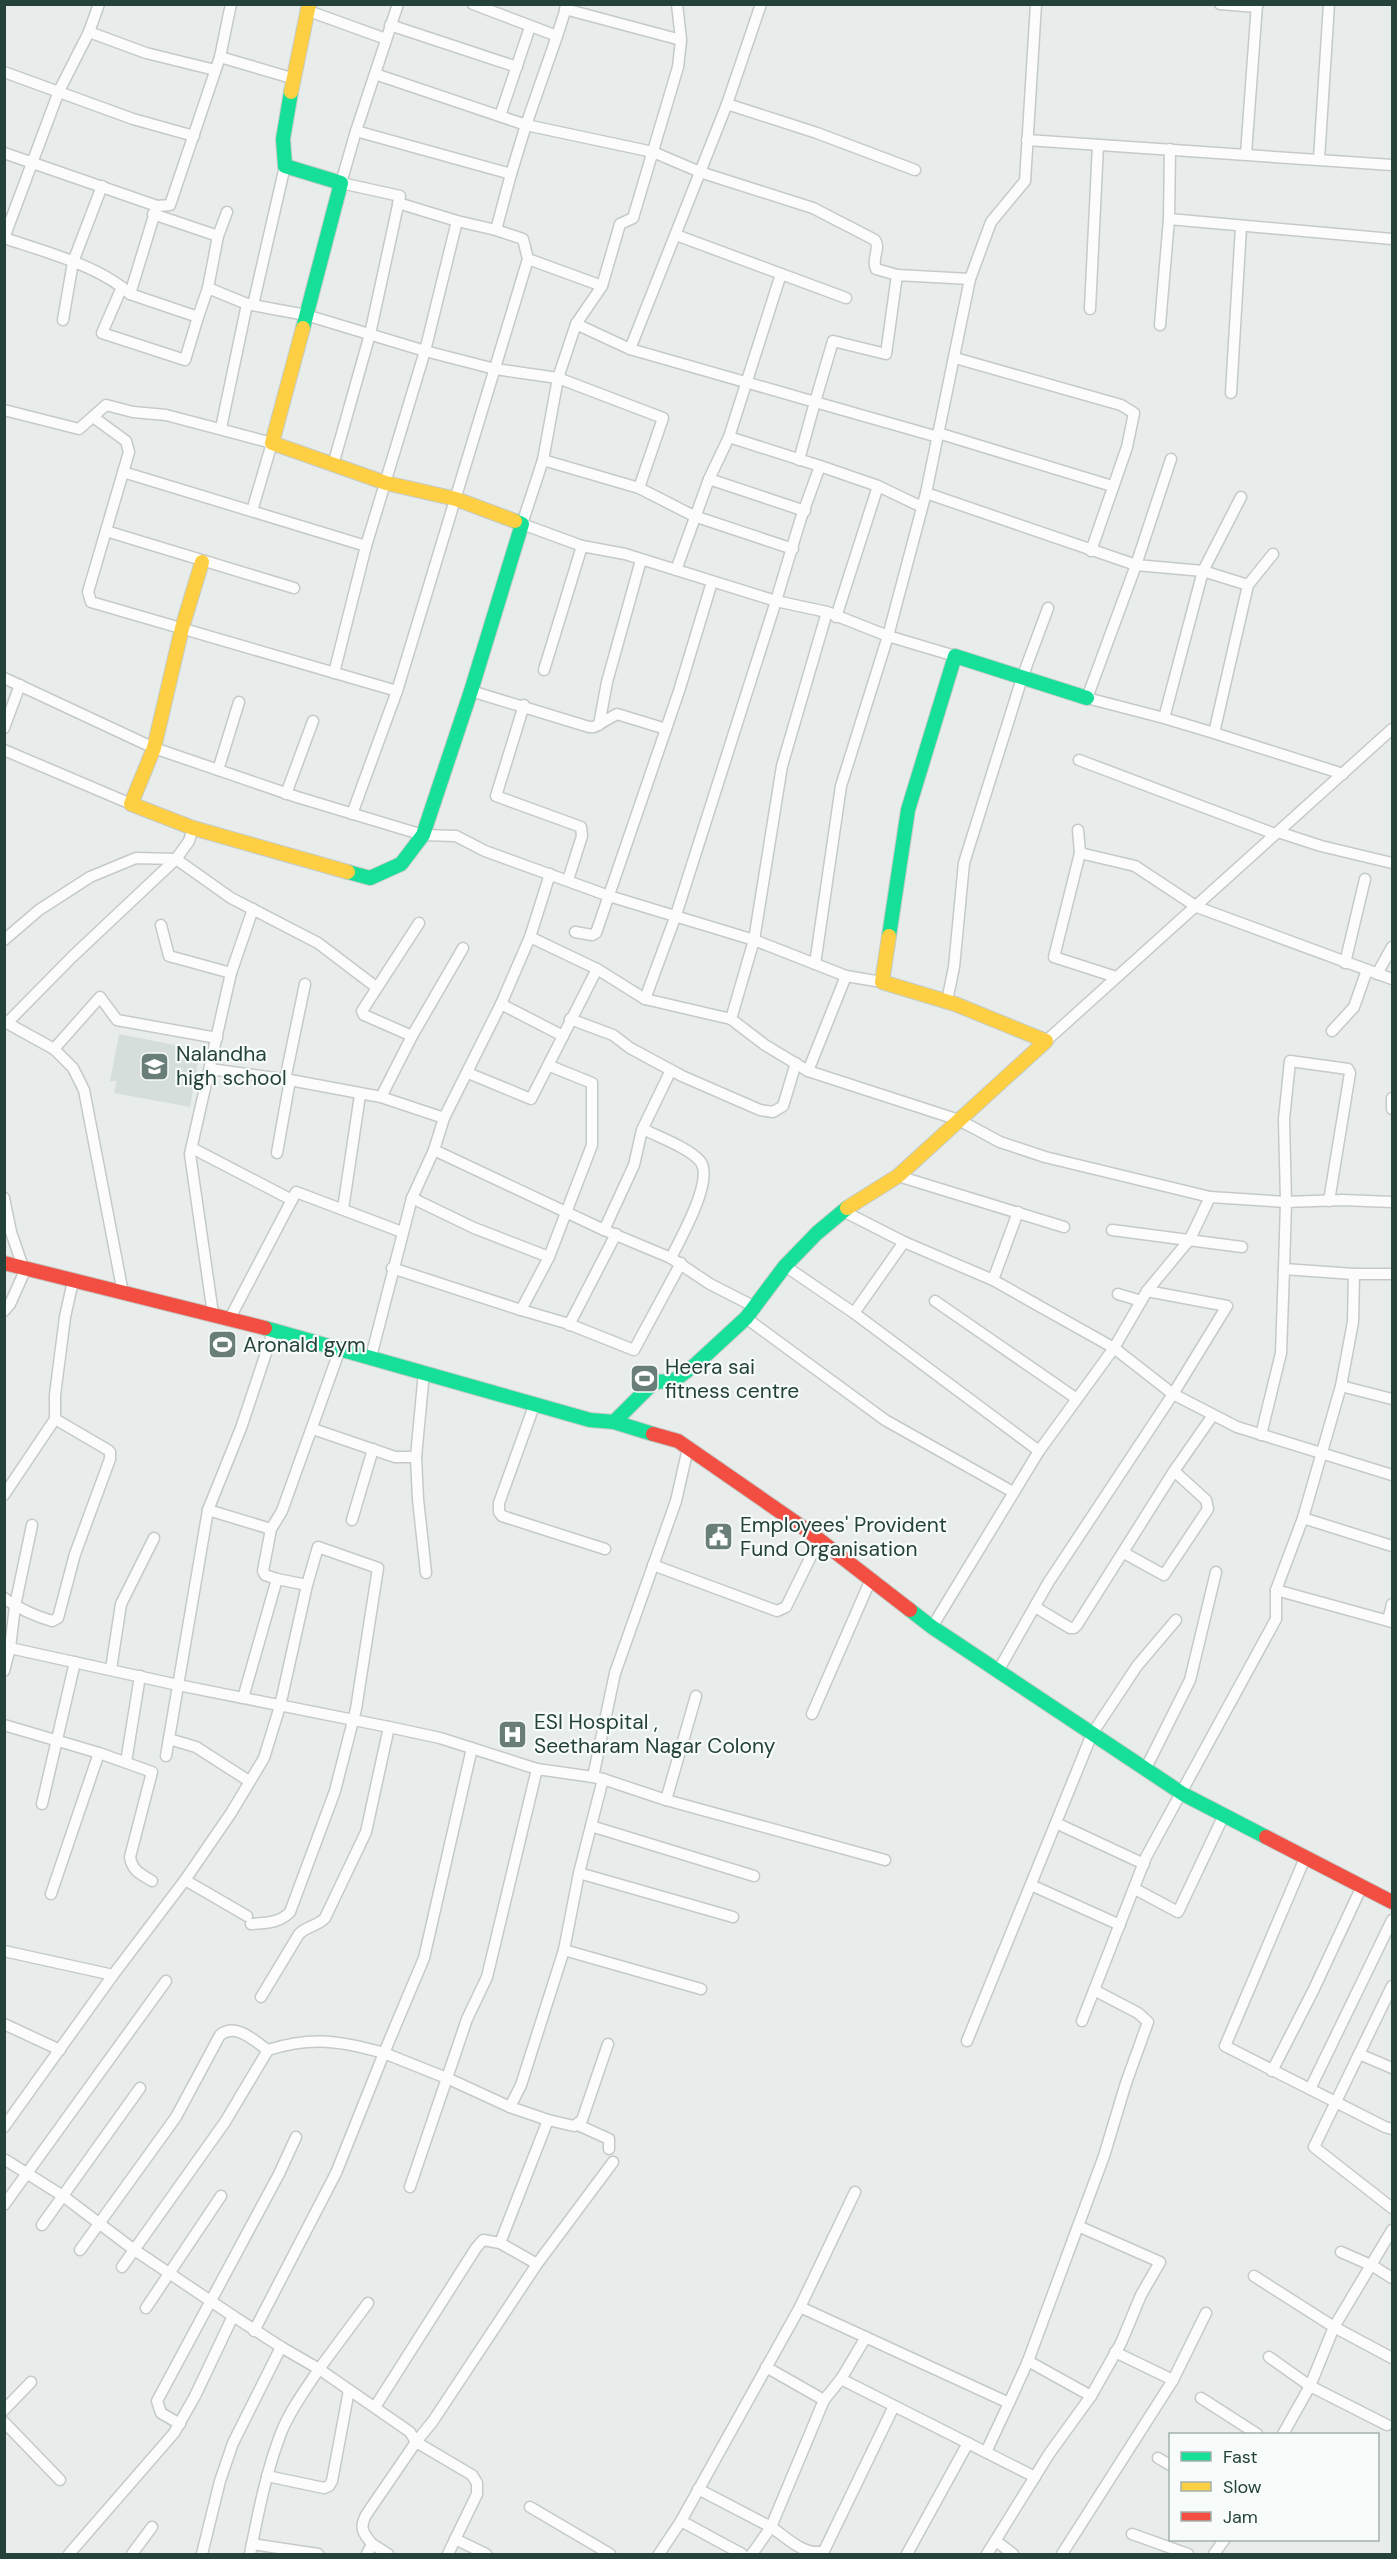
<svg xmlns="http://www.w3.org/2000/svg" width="1397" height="2559" viewBox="0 0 1397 2559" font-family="'DM Sans',sans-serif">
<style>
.built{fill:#d6dedb}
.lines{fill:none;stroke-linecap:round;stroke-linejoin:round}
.street-casing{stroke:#c5cac8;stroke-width:13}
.fast-casing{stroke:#c3cbc8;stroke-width:16}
.slow-casing{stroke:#c3cbc8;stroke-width:16}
.jam-casing{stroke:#c3cbc8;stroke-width:16}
.street{stroke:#fcfcfc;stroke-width:10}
.fast{stroke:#16e098;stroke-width:14}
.slow{stroke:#ffcf43;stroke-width:14}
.jam{stroke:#f24e42;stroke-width:14}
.labels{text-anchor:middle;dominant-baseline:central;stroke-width:4.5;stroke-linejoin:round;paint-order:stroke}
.poi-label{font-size:21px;fill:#24423a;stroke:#f7fbf9;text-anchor:start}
</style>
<rect width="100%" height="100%" fill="#e8edeb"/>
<polygon class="built" points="119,1034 200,1050 190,1107 114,1093 117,1081 110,1081"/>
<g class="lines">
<defs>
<g id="street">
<polyline points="473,4 557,36 567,5"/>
<polyline points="677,4 681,40"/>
<polyline points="1220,4 1257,7"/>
<polyline points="306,10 386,39"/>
<polyline points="390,25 517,67"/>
<polyline points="89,32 146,53 215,70"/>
<path d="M 557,36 L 526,125 L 653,152 L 700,172 L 813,208 L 875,240 C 881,249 871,259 876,269 L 897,275"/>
<polyline points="220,57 295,79"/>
<polyline points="4,72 133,119 194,136"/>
<polyline points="375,74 526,125 511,174"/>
<polyline points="727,104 817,133 915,170"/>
<polyline points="500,116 530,27"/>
<polyline points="1027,140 1392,165"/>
<polyline points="4,153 157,206 170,205 220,57 231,4"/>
<polyline points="1246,154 1257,4"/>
<polyline points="1319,159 1329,4"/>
<polyline points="398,203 457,221"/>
<polyline points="153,214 218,236"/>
<polyline points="1169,219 1392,239"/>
<polyline points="676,235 846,298"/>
<path d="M 4,238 C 43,251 100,266 130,294 L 198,317 L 208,288 L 247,304 L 306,315 L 425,351 L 495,369 L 558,378 L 576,324 L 602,286 L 620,224 L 633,218 L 678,67 L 681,40 L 565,9"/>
<polyline points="4,238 59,91 89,32 99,4"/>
<polyline points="528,259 602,286"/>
<polyline points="122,287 102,333 185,360 198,317"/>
<polyline points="208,288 218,236 227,212"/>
<polyline points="130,294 157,206"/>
<polyline points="253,305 285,166"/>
<polyline points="1090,309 1098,145"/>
<polyline points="63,320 73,262 102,186"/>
<polyline points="576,324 630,349 727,104 761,4"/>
<polyline points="1160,325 1169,219 1170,149"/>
<polyline points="630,349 815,402 833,341 886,354 897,275 970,279"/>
<polyline points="955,358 1121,405 1134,413 1127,447 1091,551"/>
<polygon points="558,378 663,418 639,488 543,460"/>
<polyline points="1231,393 1241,227"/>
<polyline points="4,410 79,429 106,405 133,412 166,415 272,443 252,511"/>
<polyline points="93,417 126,441 129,452 88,592 91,602 397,691"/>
<polyline points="221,428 247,304"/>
<polyline points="938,433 1112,486"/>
<polyline points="1171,459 1136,565 1203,571 1248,585"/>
<polyline points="543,460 522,524 582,546 625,554 776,601 800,521 820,466 729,437"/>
<polyline points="799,460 815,402 938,437"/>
<polyline points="333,465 370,334 400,196 341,183 356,131 398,4"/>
<polyline points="820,466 878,486 922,507"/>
<polyline points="123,472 366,546 425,351 457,221 496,230 511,174 356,131"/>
<polyline points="709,479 729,437 781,274"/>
<polyline points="639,488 694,516 793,549"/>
<polyline points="926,493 1136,565 1087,698 1164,718"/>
<polyline points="106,531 294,588"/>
<polyline points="1273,554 1248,585 1214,733 1343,774"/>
<polyline points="676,570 709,479 805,511"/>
<polyline points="836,617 878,486"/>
<polyline points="544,670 582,546"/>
<polyline points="334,673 366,546"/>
<polyline points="4,678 154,748 297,797 423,835 456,836 485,851 609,896 754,940 846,976 882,982"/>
<polyline points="471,691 589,727 594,727 617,714 666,729"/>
<polyline points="524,705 496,796 581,827 582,836 568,880"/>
<polyline points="599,725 607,682 641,560"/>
<polyline points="4,728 20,685"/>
<polyline points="1214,733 1164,718 1203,571 1241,497"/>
<polyline points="4,750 131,804"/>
<polyline points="1079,760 1275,834"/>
<polyline points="218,770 239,702"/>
<polyline points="286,794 313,721"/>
<polyline points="352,814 397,691 528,259 523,239 496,230"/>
<polyline points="1078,830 1080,853 1054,957 1116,977"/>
<polyline points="1278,832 1321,846 1392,863"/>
<polyline points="1080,853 1135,866 1197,907 1392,979"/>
<polyline points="161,925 169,956 231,973 190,1154 213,1314"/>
<polyline points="575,932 592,935 596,933 679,691 712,582"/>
<polyline points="530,937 597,969 645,999 731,1019 765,1045 808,1071 959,1120 1000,1142 1045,1157 1210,1197 1286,1202 1284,1119 1290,1061 1348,1069 1350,1073 1329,1201"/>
<polyline points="4,940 39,910 90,877 136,858 176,859 231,898 318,943 376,987"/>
<polyline points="1345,963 1365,879"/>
<polyline points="815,964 841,786 888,636 926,493 970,279 991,222 1025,181 1036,4"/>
<polyline points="231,973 253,909"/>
<polyline points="1377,974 1392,947"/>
<polyline points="645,999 676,915 776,601 827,612 888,636 955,656"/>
<polyline points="947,1001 954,967 964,863 1022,678 1048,608"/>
<polyline points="501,1004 563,1036"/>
<polyline points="570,1019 613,1035 630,1048 682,1076 760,1110 773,1112 783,1106 796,1063"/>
<polyline points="731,1019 754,940 782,766 827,612"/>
<polyline points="4,1023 7,1023 72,957 176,859 189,841 193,828"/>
<polyline points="7,1023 54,1049 100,997 117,1020 217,1038"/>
<polyline points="1332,1031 1354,1007 1367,970"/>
<polyline points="412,1036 463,948"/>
<polyline points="1046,1041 1392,729"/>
<polyline points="54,1049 73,1068 84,1090 123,1293"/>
<polyline points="210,1069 290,1080 381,1097 444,1118"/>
<polyline points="808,1071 846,976"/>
<polyline points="468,1073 531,1099 597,969"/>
<polyline points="285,1080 305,984"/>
<polyline points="381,1097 412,1036 364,1015 362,1011 419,923"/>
<polyline points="1392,1098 1392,1109"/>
<path d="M 643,1129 C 659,1137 689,1148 700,1161 C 715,1179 680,1239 671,1258"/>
<polyline points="192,1148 292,1200"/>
<polyline points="434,1150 604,1230 671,1258 710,1284 755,1307"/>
<polyline points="277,1153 290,1080"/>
<polyline points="898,1176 1064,1227"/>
<polyline points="4,1198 11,1232 23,1267 23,1275 10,1304 4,1311"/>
<polyline points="412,1198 474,1228 549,1257"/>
<polyline points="343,1209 360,1095"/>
<polyline points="843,1211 904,1242 993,1280 1114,1348 1173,1394 1237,1427 1392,1475"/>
<polyline points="604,1230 634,1165 642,1130 671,1070"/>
<polyline points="1112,1230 1242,1247"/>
<polyline points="785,1266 854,1313 1039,1451"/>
<polyline points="392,1268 521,1310 549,1257 592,1145 592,1083 550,1066"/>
<polyline points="1354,1274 1392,1274"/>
<polyline points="993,1280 1018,1212"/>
<polyline points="1118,1294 1141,1301"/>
<polyline points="935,1301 1077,1399"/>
<polyline points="521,1310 566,1323 634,1350 681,1263"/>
<polyline points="854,1313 904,1242"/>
<polyline points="746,1318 885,1420 1013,1492"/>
<polyline points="229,1320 296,1192 402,1232"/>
<polyline points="569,1325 616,1234"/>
<polyline points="371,1357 412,1198 434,1150 444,1118 501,1004 530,937 550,874"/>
<polyline points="424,1372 416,1457 418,1499 426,1573"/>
<polyline points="1341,1386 1392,1399"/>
<polyline points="535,1403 499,1503 499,1512 502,1516 605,1549"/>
<polyline points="313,1429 395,1457 416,1457"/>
<polyline points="1261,1435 1281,1353 1284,1269"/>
<polyline points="4,1495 55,1419 55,1395 65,1317 73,1281"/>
<polyline points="208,1510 271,1529"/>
<polyline points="1303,1518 1392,1546"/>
<polyline points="352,1520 373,1449"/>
<polyline points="1124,1553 1164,1575 1208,1509 1206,1500 1174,1471"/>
<polyline points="653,1565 777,1611 786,1607 819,1540"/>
<polyline points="1276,1590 1392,1622"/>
<path d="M 4,1598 C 19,1609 35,1616 52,1621 L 58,1618 L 75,1554 L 110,1459 L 110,1452 L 108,1450 L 55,1419"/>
<polyline points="1035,1607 1070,1628 1074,1628 1077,1625 1174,1471 1213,1415"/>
<polyline points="1388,1620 1392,1604"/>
<polyline points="932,1627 1039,1451 1114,1348 1147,1291 1190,1239 1210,1197"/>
<polyline points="4,1643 10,1648 178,1685 389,1727"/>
<polyline points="111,1669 121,1604 154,1538"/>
<polyline points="4,1671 10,1648 15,1606 32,1525"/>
<polyline points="998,1671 1048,1583 1173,1394 1227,1306 1147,1291"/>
<polyline points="243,1698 277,1579 265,1575 263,1571 271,1529 282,1511 340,1349"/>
<polyline points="812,1714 871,1579"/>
<polyline points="4,1725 99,1753 51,1894"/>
<polyline points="169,1739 196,1747 249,1781"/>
<polyline points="472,1748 424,1958 384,2053 449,2079 510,2107 521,2085 564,1950 579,1873 603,1779 593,1777"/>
<path d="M 99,1753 L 152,1772 L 130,1857 C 132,1871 141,1874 152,1881"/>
<polyline points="166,1756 208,1510 241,1428 273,1332"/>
<polyline points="126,1762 140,1676"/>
<polyline points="1145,1770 1190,1680 1216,1572"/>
<polyline points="603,1779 666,1800 885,1860"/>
<polyline points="666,1800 696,1696"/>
<polyline points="42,1804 75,1662"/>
<polyline points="1056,1823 1144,1864"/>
<polyline points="591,1826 754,1876"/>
<polyline points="1305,1858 1225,2046 1385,2127 1392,2129"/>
<polyline points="579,1873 733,1917"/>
<polyline points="185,1880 247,1916"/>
<polyline points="1031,1885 1120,1925"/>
<polyline points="1135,1889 1178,1912 1223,1817"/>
<path d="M 251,1924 C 265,1923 280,1923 290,1912 L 335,1791 L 356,1709 L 378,1568 L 318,1547 L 307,1585"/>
<polyline points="564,1950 701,1989"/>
<polyline points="4,1951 113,1975"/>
<polyline points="1392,1986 1314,2147 1392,2208"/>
<path d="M 261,1997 L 299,1934 C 307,1926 318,1926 325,1918 L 366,1832 L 389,1727 L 440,1738 L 537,1769 L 593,1777 L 615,1673 L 676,1501 L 688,1448"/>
<polyline points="1082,2021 1146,1857 1276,1619 1276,1590 1303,1518 1341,1386 1353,1322 1354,1274 1284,1269 1286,1202 1342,1200 1392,1202"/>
<polyline points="4,2024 60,2050"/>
<polyline points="967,2041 1092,1734 1137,1666 1176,1620"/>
<polyline points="1359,2054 1392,2068"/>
<polyline points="1272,2071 1313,1991 1362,1886"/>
<polyline points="1310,2089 1392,1920"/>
<polyline points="548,2120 574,2126 582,2120 608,2044"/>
<polyline points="578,2125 609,2139 609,2149"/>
<polyline points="4,2127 113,1975 185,1880 231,1813 264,1758 280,1706 307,1585 277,1579"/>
<polyline points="4,2159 63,2196 133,2249 233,2316 195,2396 174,2433 69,2554"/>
<polyline points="410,2187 467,2019 487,1977 537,1769"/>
<polyline points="4,2205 166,1981"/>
<polyline points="42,2225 140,2088"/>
<polyline points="500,2243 537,2264 613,2162"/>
<path d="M 80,2250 L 176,2117 L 220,2035 C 236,2022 254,2041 268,2050"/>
<polyline points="1341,2252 1373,2266 1392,2278"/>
<path d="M 122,2267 L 225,2122 L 268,2050 C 312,2036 341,2041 384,2053 L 336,2173 L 254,2331"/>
<polyline points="1254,2276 1334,2327 1392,2358"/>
<polyline points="368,2303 319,2369 410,2432 416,2442 472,2475 477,2483 477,2494 448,2554"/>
<polyline points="800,2307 1009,2403 986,2452"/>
<polyline points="146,2308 221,2196"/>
<polyline points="1115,2352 1173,2380"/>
<polyline points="1269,2357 1310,2386 1387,2425"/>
<polyline points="1028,2361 1091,2396"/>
<polyline points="766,2367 824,2400"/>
<polyline points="841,2379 866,2337"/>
<polyline points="1201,2398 1257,2434"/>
<polyline points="1009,2403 1028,2361 1104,2156 1126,2083 1148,2022 1138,2013 1094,1990"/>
<polyline points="375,2407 476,2248 483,2240 500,2243 548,2120 510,2107"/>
<polyline points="4,2410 31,2382"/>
<polyline points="4,2422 60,2480"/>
<polyline points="180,2424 161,2413 157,2401 279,2174 296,2137"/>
<polyline points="1283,2434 1310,2386 1334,2327 1392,2230"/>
<polyline points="1158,2458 1170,2465"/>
<polyline points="267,2476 324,2488 329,2486 332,2481 349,2390"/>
<polyline points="698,2489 771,2527 824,2400 841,2379 1035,2477"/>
<polyline points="530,2507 610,2554"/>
<polyline points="681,2521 742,2554"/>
<polyline points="1132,2534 1188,2554"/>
<polyline points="455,2539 486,2554"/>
<polyline points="996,2541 1013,2554"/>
<polyline points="252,2544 318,2554"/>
<path d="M 372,2544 C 363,2533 359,2528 366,2515 L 416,2442 L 433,2421 L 537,2264"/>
<polyline points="132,2554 152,2527"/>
<polyline points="202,2554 220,2481 233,2443 281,2347 233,2316"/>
<path d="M 250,2554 C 258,2514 266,2472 281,2433 C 290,2410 306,2389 319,2369 L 281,2347"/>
<polyline points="367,2554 372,2544 388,2554"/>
<polyline points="659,2554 681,2521 800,2307 855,2192"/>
<path d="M 752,2554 L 771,2527 C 786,2537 805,2557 824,2551 L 894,2406"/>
<polyline points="907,2554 968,2443"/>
<polyline points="987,2554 1049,2454 1091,2396 1121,2343 1141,2295 1160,2262 1078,2226"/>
<polyline points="1062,2554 1173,2380 1206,2313"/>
<polyline points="1214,2554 1224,2540"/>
</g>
<g id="fast">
<polyline points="291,92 283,139 285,166 341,183 303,328"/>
<polyline points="348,872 370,878 401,864 423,835 471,691 522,524 515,521"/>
<polyline points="889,936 908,810 955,656 1087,698"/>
<polyline points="265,1328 590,1420 614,1422 653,1434"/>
<polyline points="614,1422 654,1382 673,1381 695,1365 746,1318 785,1266 817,1233 847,1208"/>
<polyline points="910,1610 932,1627 1183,1794 1266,1837"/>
</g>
<g id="slow">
<polyline points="291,92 309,4"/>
<polyline points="303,328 272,443 386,483 456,499 515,521"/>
<polyline points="202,562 182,628 154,748 131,804 193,828 348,872"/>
<polyline points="847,1208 898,1176 1046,1041 955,1004 882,982 889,936"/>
</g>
<g id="jam">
<polyline points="4,1263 265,1328"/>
<polyline points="653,1434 678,1441 808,1531 910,1610"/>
<polyline points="1266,1837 1392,1902"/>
</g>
</defs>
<use href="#street" class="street-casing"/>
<use href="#fast" class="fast-casing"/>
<use href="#slow" class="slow-casing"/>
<use href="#jam" class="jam-casing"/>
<use href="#street" class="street"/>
<use href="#fast" class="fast"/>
<use href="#slow" class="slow"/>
<use href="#jam" class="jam"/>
</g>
<defs>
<symbol id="school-square" viewBox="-11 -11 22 22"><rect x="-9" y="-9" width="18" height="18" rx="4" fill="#697e78" stroke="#f7fbf9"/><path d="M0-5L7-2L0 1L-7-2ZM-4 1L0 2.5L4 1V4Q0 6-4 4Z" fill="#fff"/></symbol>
<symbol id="stadium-square" viewBox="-11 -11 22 22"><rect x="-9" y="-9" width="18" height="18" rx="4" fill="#697e78" stroke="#f7fbf9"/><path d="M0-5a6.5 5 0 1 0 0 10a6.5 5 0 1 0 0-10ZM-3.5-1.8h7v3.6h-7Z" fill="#fff"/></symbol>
<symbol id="civic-square" viewBox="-11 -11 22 22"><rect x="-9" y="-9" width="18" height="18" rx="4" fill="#697e78" stroke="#f7fbf9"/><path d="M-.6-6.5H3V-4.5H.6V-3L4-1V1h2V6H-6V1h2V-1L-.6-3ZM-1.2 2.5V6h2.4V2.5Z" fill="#fff"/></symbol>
<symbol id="hospital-square" viewBox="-11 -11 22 22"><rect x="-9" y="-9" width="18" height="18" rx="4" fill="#697e78" stroke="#f7fbf9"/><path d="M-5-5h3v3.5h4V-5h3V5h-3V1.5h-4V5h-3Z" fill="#fff"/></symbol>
</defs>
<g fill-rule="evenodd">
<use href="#school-square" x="138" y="1050" width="33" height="33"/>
<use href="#stadium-square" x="206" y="1328" width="33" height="33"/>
<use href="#stadium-square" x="628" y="1362" width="33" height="33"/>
<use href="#civic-square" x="702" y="1520" width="33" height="33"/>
<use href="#hospital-square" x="496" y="1718" width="33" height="33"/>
</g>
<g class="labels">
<g class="poi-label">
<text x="176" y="1054">Nalandha<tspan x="176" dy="24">high school</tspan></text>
<text x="243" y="1345">Aronald gym</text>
<text x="665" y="1367">Heera sai<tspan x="665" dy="24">fitness centre</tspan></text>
<text x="740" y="1525">Employees' Provident<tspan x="740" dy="24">Fund Organisation</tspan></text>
<text x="534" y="1722">ESI Hospital ,<tspan x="534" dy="24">Seetharam Nagar Colony</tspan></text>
</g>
</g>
<rect width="1397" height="2559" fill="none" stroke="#24423a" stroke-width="12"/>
<rect x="1169" y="2433" width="210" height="108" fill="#f7fbf9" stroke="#a3b1ad" stroke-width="1.5"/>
<rect x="1181" y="2452" width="30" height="9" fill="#16e098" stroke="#a3b1ad" stroke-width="1.5"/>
<text x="1223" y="2463" font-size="18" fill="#24423a">Fast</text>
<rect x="1181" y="2482" width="30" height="9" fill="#ffcf43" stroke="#a3b1ad" stroke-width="1.5"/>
<text x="1223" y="2493" font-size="18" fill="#24423a">Slow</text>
<rect x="1181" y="2512" width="30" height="9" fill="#f24e42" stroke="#a3b1ad" stroke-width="1.5"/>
<text x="1223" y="2523" font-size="18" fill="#24423a">Jam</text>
</svg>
